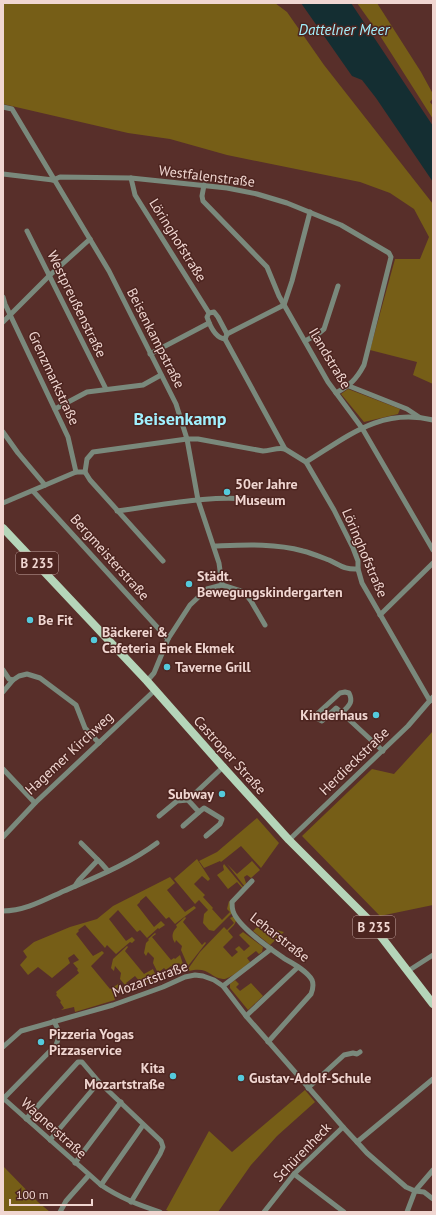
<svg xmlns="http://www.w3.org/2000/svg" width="436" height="1215" viewBox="0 0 436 1215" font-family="'PT Sans',sans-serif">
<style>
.green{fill:#765e17}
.water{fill:#142e32}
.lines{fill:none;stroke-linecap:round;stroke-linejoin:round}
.street{stroke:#7a897c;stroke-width:5}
.primary{stroke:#b5d5b9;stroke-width:8}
.poi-dot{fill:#54cadc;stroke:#4d2520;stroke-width:1.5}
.labels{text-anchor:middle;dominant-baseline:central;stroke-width:3;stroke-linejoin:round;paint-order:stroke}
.shield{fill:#4d2520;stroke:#bfa19c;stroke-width:1}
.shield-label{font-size:13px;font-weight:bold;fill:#f0d6d1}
.street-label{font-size:14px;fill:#f0d6d1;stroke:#4d2520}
.poi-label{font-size:14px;font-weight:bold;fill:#f0d6d1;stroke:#4d2520;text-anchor:start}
.water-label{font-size:15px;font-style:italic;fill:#a2f0fd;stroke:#4d2520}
.district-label{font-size:18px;font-weight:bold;fill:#a0f0fe;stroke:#4d2520}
</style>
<rect width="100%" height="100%" fill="#582f2a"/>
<g class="green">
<polygon points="3,3 275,3 287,12 324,65 433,204 433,384 413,375 417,362 370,350 395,259 420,259 429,237 414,209 390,193 360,182 227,155 170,139 128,133 3,104"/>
<polygon points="357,3 377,3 421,72 433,94 433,98 430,102 433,106 433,119 377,31"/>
<polygon points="348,389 400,409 398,414 364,422 341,394"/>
<polygon points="433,731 433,905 380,916 302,836 372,769 394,774"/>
<polygon points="257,818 279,843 261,868 241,846 221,862 220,861 204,868 199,861 217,852"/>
<polygon points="197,859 210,879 208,881 202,876 194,884 205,895 203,897 213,908 212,909 222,920 230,912 227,909 229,901 230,902 232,913 214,931 209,930 203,923 204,914 208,910 199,900 195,904 174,879"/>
<polygon points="252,861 260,870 251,878 247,875 244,877 246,883 245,887 227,864 237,874"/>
<polygon points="224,864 244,888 243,889 237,882 228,889 217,875 224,870 223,866"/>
<polygon points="170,877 175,883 167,890 185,912 194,906 196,908 175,924 169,917 166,919 146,896 140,901 140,902 137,905 154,927 161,921 165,925 159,929 158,928 147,938 140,930 137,932 118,910 109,919 126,941 132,937 135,940 132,943 130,942 116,954 107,945 105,948 85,925 78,930 79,931 76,934 93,956 102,951 104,953 91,966 110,989 120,983 127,991 114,996 115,1000 75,1012 74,1007 61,1010 64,1008 60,1002 61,1001 56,995 57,994 56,992 79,973 77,970 78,969 73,963 79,960 74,954 68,958 70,963 52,978 38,967 28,975 20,965 27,957 23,951 34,942 70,927 97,919 113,906"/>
<path d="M 234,916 L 237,919 L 234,925 L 228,931 L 233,937 L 223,947 L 232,957 L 238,952 L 235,949 L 239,946 L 244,951 L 250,946 L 239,935 L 243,932 L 263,947 L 262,952 L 259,954 L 256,951 L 247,958 L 250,962 C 245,966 229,980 223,979 C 210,978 209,966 189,971 L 188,969 L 200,952 L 224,927 L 227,930 L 234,923 L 230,918 Z"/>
<path d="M 185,917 L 186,918 L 183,922 L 202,945 L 205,942 L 206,943 L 188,966 L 181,950 L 182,946 L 176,940 L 175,943 C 171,937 172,932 177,927 L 176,925 Z"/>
<polygon points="258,926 264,933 270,926 272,929 284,932 270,945 253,931"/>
<polygon points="155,933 156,934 152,937 171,960 174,958 175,959 180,955 183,964 183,968 179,963 173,968 171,966 166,970 164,968 159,972 162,976 160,977 153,963 154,958 148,952 146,956 144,953 146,943 149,940 148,939"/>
<polygon points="127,946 128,947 125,951 144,974 153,969 157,979 142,984 135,976 126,983 132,990 129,990 120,979 121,973 115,966 114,971 111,968 113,959"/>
<polygon points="235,980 239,984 236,987 240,991 251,983 263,996 248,1010 230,988 230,984"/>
<polygon points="305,1090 315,1102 277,1136 251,1165 218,1212 171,1212 166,1210 209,1131 232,1152"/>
<polygon points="3,1166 38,1202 50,1212 3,1212"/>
</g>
<polygon class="water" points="301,3 351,3 433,126 433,182 376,98 362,80 352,76"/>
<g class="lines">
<g class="street">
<polyline points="3,107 12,109 109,271 176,404 187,439 198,500 219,563 222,585 207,589 190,605 168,639 154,673 147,681"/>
<polyline points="3,174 53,180"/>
<path d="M 131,178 L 135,195 L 209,313 L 214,312 L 218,317 L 227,334 L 225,339 C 215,338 210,326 207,317 L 209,313"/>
<path d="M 53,180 L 60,177 L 131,178 L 227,188 L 257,194 L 287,203 L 341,225 L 389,253 L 391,257 L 364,365 C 356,380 350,385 336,393"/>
<polyline points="204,185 202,196 203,201 267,267 279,296 328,382 362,428 433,550"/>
<polyline points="27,231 106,389"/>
<polyline points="3,297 5,304 68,437 76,472"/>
<polyline points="3,322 49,276 90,239"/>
<polyline points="227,334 284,305 292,281 310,212"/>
<polyline points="225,339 285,449 306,462 334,510 353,548 358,561 358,569 362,583 430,701"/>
<polyline points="305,341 318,334 324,329 338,286"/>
<polyline points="150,354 209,323"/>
<polyline points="349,386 407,409 419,417"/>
<polyline points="55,409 87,392 143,385 161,375"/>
<polyline points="3,432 18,453 45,485"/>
<path d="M 306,462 C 347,437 381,407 433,420"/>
<polyline points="85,472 90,480 163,561"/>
<polyline points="33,491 168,639"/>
<path d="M 3,503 L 76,472 L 85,472 L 87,459 L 93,452 L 187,439 L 198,439 L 263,451 C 271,451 277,447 285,449"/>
<path d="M 117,511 C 163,505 211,494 257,500"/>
<path d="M 214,546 C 243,545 274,543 303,551 C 311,553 321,557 329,560 C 340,565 345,570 358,569"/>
<polyline points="222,585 244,592 251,601 265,625"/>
<polyline points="380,615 433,563"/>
<polyline points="3,670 9,679 13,680"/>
<polyline points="3,692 13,680 19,676 27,674 40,678 76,705 85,728 99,743"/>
<path d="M 342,713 L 336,708 L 322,721 L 318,719 L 317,714 L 340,693 L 345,692 L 349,693 C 354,703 348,706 342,713 L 383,751"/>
<polyline points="3,769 35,803"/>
<polyline points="199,812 204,808 222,819 220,824 206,836"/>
<polyline points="159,816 177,801 188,800 223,767"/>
<polyline points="183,826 199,812 188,800"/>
<polyline points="3,837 35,803 155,690"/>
<polyline points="289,840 408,726 433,697"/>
<polyline points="81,843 101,863 108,871"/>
<path d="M 252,881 L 232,902 C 232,905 232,908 233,911 C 238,927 272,950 285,959 C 294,964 307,971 312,980 C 314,985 313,989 311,994 L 268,1042"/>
<polyline points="75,886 79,880 98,860"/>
<path d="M 3,911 C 25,911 44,900 64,891 C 96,877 129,864 157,843"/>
<polyline points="408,971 433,955"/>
<polyline points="223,986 271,949"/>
<polyline points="246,1016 298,967"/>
<polyline points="3,1047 21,1031 113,1005 163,987 185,977 195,975 203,976 214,980 223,986 246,1016 343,1127"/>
<polyline points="308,1088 344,1055 353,1053 357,1054 360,1052"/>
<path d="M 3,1098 L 101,1185 C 120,1198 139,1205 160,1212"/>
<polyline points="3,1099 56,1045 60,1034 54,1021"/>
<polyline points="26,1119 78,1062 82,1062 99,1082 161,1141 163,1147 160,1154 131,1202"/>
<polyline points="50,1140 99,1082"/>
<polyline points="357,1142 367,1153 406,1187 415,1191 424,1192 433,1199"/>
<polyline points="75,1163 121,1102"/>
<polyline points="294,1174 344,1212"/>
<polyline points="101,1185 143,1125"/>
<polyline points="60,1212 66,1201 89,1175"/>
<polyline points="264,1212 294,1174 343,1127 357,1142 433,1079"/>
<polyline points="407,1212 415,1191 433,1170"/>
</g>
<polyline class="primary" points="3,528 147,681 223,767 289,840 366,917 433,1004"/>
</g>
<g class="poi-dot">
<circle cx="227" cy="492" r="4"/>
<circle cx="189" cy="584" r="4"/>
<circle cx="30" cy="620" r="4"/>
<circle cx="94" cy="640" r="4"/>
<circle cx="167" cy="667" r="4"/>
<circle cx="376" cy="715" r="4"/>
<circle cx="222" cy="794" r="4"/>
<circle cx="41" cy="1042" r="4"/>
<circle cx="173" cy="1076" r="4"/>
<circle cx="241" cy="1078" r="4"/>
</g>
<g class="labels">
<g class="shield">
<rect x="16" y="552" width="42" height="22" rx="3"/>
<rect x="353" y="916" width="42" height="22" rx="3"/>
</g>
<g class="shield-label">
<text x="37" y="563">B 235</text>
<text x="374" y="927">B 235</text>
</g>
<g class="street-label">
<text transform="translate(207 176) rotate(7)">Westfalenstraße</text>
<text transform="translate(178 240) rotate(58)">Löringhofstraße</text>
<text transform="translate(77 304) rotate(64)">Westpreußenstraße</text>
<text transform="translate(156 338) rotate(63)">Beisenkampstraße</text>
<text transform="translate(330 358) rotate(59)">Ilandstraße</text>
<text transform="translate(54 378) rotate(65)">Grenzmarkstraße</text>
<text transform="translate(365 553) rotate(67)">Löringhofstraße</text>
<text transform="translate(110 557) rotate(48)">Bergmeisterstraße</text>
<text transform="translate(69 753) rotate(-43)">Hagemer Kirchweg</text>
<text transform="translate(230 755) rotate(48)">Castroper Straße</text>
<text transform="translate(354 761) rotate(-44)">Herdieckstraße</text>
<text transform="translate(280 937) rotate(38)">Leharstraße</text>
<text transform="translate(150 979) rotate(-20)">Mozartstraße</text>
<text transform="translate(54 1128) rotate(42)">Wagnerstraße</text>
<text transform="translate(302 1152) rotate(-46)">Schürenheck</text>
</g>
<g class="poi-label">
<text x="235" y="484">50er Jahre<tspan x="235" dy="16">Museum</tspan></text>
<text x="197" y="576">Städt.<tspan x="197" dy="16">Bewegungskindergarten</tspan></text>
<text x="38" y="620">Be Fit</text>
<text x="102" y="632">Bäckerei &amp;<tspan x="102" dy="16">Cafeteria Emek Ekmek</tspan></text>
<text x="175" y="667">Taverne Grill</text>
<text x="368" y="715" text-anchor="end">Kinderhaus</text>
<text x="214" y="794" text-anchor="end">Subway</text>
<text x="49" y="1034">Pizzeria Yogas<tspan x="49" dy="16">Pizzaservice</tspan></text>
<text x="165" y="1068" text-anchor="end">Kita<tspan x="165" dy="16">Mozartstraße</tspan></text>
<text x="249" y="1078">Gustav-Adolf-Schule</text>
</g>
<g class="water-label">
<text x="344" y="29">Dattelner Meer</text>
</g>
<g class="district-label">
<text x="180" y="418">Beisenkamp</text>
</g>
</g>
<rect width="436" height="1215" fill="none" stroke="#f0d6d1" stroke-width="8"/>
<path d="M10 1199v6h82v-6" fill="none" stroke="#f0d6d1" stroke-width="2"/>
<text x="16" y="1199" font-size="12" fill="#f0d6d1" stroke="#4d2520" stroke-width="3" paint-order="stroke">100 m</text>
</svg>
